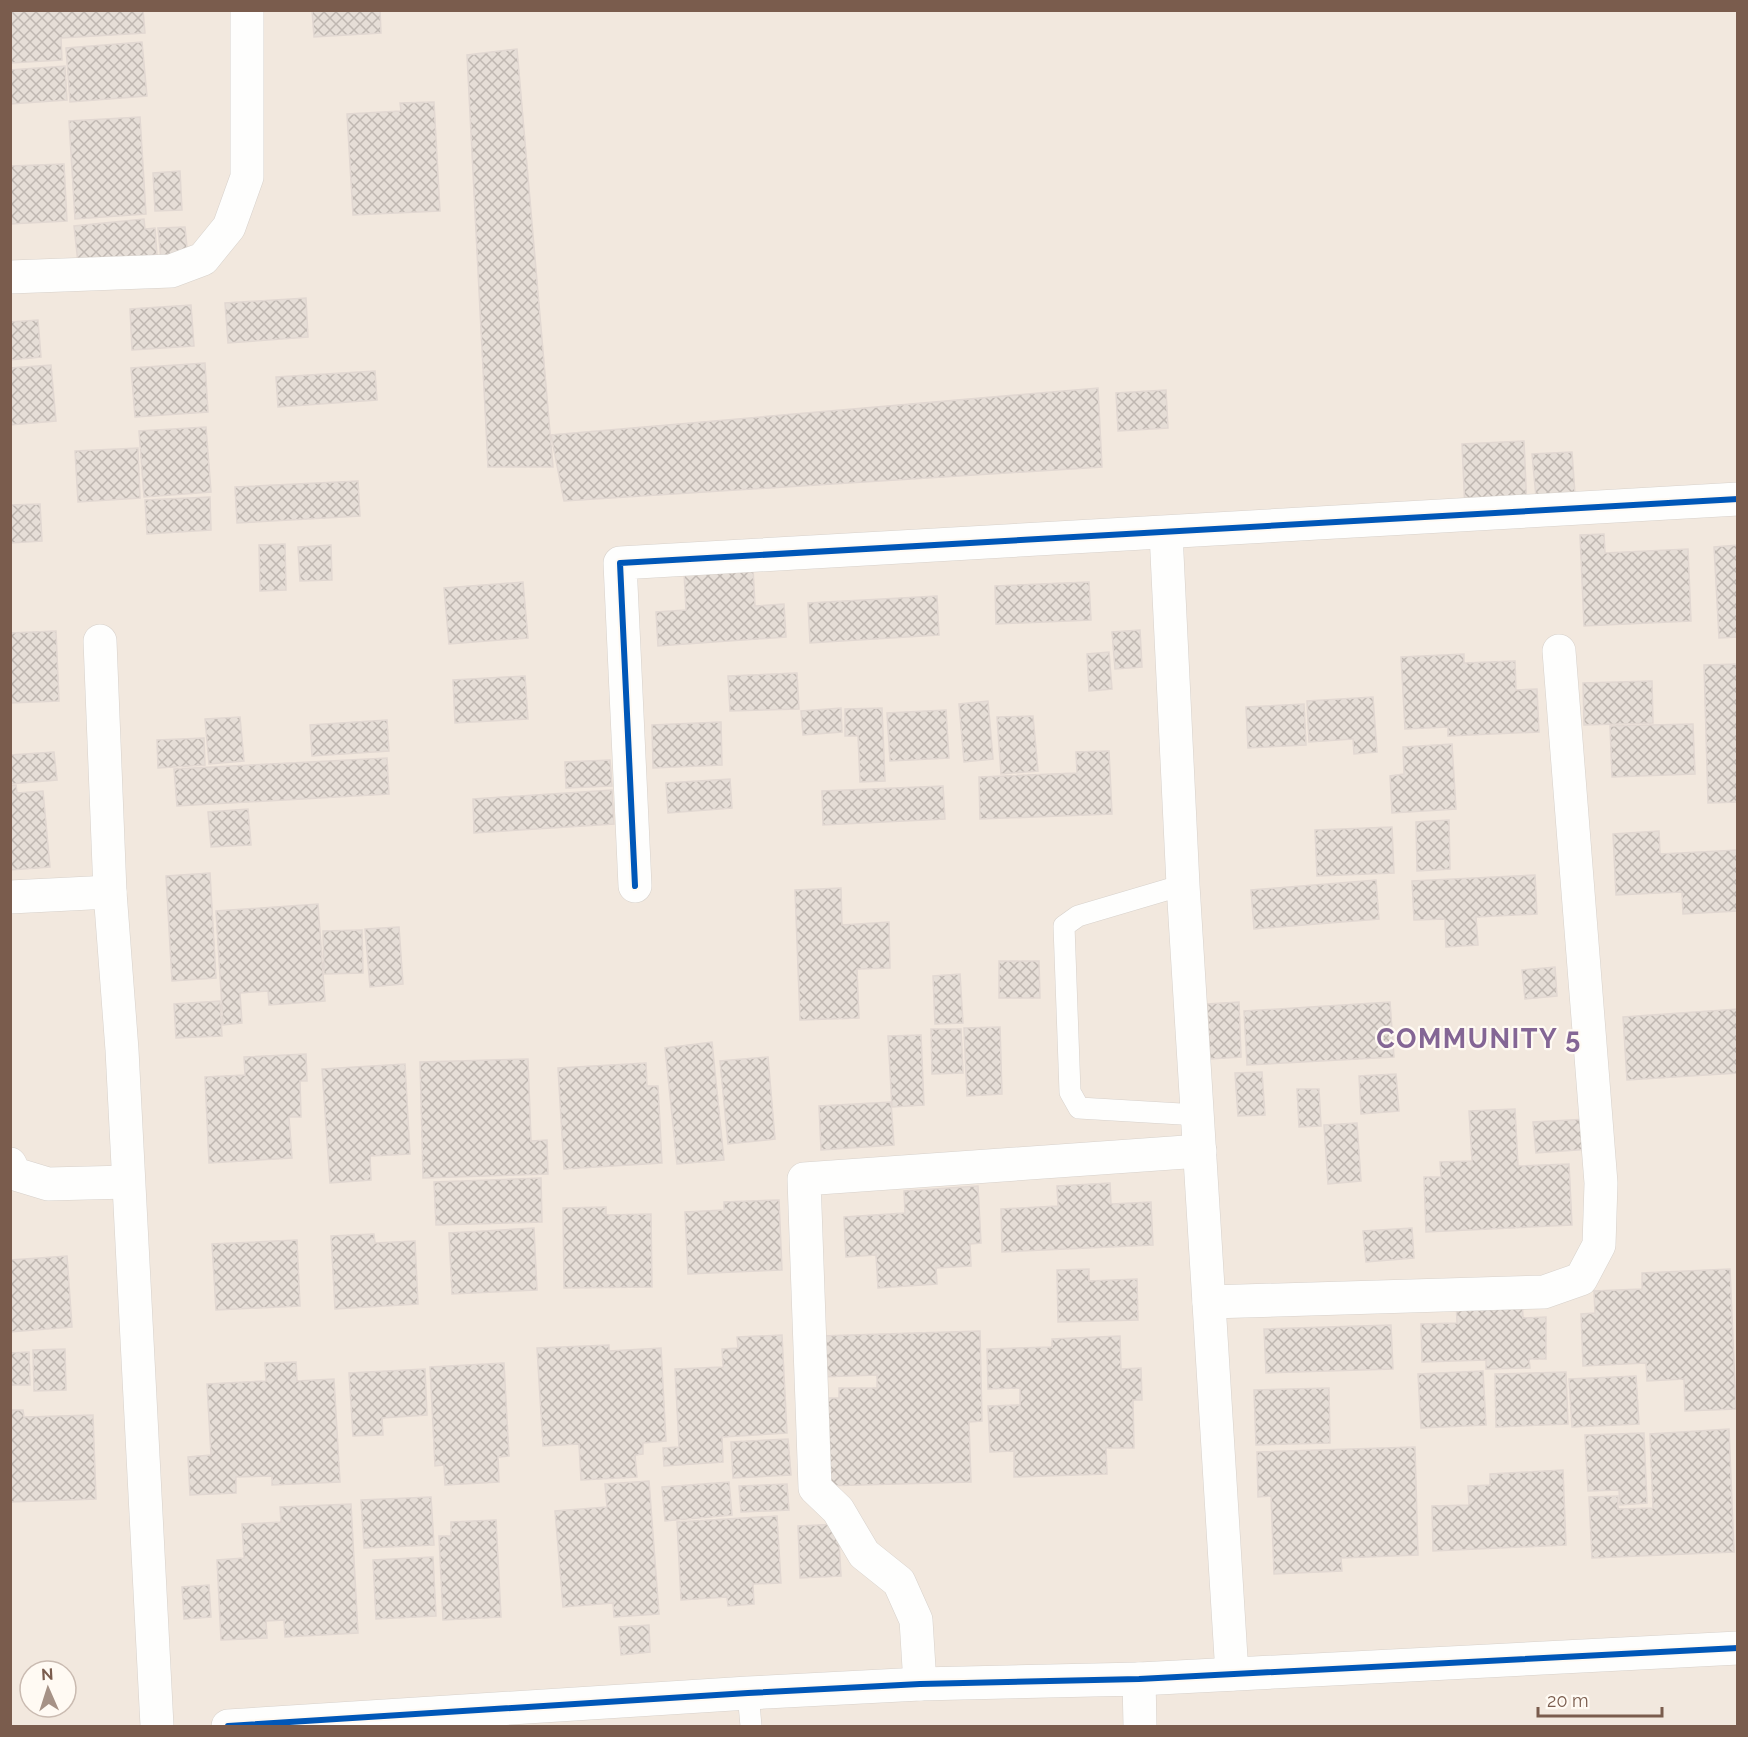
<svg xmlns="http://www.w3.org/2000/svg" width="1748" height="1737" viewBox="0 0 1748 1737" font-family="Raleway,sans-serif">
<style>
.residential{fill:#f2e8de;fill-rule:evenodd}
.building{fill:url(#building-cross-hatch);stroke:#e2d8d2;stroke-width:1.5}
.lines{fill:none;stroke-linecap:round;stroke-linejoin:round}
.service-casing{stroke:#d7d1cb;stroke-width:22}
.minor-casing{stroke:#d7d1cb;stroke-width:34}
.tertiary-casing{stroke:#d7d1cb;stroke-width:34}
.service{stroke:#fefefd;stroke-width:21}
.minor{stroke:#fefefd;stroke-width:33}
.tertiary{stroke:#fefefd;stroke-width:33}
.cycleway-casing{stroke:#fffaf3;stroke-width:10}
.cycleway{stroke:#0057b8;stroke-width:6}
.labels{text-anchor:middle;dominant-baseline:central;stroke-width:4.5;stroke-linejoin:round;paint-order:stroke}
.district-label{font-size:27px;font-weight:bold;letter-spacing:1.5px;fill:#846695;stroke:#fffaf3}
</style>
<defs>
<pattern id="building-cross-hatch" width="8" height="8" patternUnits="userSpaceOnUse" patternTransform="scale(1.5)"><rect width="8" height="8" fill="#e6ded7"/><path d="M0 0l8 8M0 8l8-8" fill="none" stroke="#bfb7b1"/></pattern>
</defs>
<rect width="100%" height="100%" fill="#f9f5f0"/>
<path class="residential" d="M 11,11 L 1737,11 L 1737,1726 L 11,1726 ZM 30,1671 L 66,1671 L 66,1707 L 30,1707 Z"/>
<g class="building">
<polygon points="10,10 143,10 145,33 61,38 62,60 10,63"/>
<polygon points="312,10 380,10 381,33 314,37"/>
<polygon points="142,42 147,96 70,102 66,48"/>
<polygon points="517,49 553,467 488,467 467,55"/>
<polygon points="65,66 67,100 10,104 10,70"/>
<polygon points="434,102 440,211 353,215 347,114 401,111 400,103"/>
<polygon points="140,117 146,214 75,219 69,121"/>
<polygon points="64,164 67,221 10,224 10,166"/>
<polygon points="180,171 182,210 155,211 153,173"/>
<polygon points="144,219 145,229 155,228 157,255 78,263 74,226"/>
<polygon points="185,227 188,258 161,260 158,228"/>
<polygon points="306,298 308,337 228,343 225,303"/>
<polygon points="191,305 194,346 132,350 130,309"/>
<polygon points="38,320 41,357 10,360 10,322"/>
<polygon points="205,363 208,412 135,417 131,368"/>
<polygon points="51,365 56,421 10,425 10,368"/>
<polygon points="375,371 377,400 278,407 276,377"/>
<polygon points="1098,388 1102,467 564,501 551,435"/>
<polygon points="1166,390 1168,428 1118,431 1116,393"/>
<polygon points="206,427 211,492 144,497 139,431"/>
<polygon points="1524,441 1527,509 1465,511 1462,444"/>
<polygon points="138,448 140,498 78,502 75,451"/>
<polygon points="1572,452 1575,494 1536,497 1532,454"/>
<polygon points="358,481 360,516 237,523 235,487"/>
<polygon points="210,497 211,530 147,534 145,500"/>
<polygon points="40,504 42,541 10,543 10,505"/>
<polygon points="1604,534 1605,553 1688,549 1691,621 1584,626 1580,535"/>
<polygon points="285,544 286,590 260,591 259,545"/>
<polygon points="331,545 332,580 300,581 298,547"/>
<polygon points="1738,545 1738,637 1719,638 1714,547"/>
<polygon points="753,568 755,606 784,604 786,637 658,646 656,612 686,610 684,572"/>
<polygon points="523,582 528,638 449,644 444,588"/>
<polygon points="1089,582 1091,620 996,624 995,586"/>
<polygon points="937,596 939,635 810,643 808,603"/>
<polygon points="1140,630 1142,667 1115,669 1112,632"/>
<polygon points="56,631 59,701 10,703 10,633"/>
<polygon points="1109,652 1112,689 1089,691 1087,654"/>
<polygon points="1464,654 1464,663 1515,661 1516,690 1537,689 1539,732 1448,736 1448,727 1405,729 1401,657"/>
<polygon points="1738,664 1738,802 1708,803 1704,665"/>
<polygon points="797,673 799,709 730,711 728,676"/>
<polygon points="525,676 528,719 455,723 453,680"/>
<polygon points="1652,681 1653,723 1584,725 1583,683"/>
<polygon points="1373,697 1377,752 1354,754 1353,739 1309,742 1307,701"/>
<polygon points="988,701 993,759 964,762 959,704"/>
<polygon points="1304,704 1306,745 1248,748 1246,707"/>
<polygon points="841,708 842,732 803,735 801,711"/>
<polygon points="882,708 885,781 860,782 858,736 845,736 845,709"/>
<polygon points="946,710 949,758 890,761 887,713"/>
<polygon points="1033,716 1038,771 1001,774 997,717"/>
<polygon points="240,717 244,761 209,764 205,719"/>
<polygon points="387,720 389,751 312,756 310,725"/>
<polygon points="721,722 722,765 653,768 652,725"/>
<polygon points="1693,724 1695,774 1612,777 1610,726"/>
<polygon points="204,738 205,765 158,768 157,740"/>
<polygon points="1452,744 1456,809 1392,813 1390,776 1404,774 1403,747"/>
<polygon points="1109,751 1112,814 980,819 979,777 1077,773 1076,752"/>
<polygon points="54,752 57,780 10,784 10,755"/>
<polygon points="387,758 389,794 177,806 174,769"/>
<polygon points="610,760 612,786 566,788 565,762"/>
<polygon points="730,779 732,808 668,813 666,783"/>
<polygon points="16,785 17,793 43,791 50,867 10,870 10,786"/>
<polygon points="943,786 945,819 823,825 822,791"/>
<polygon points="612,790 614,824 474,833 473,799"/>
<polygon points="248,809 251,845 211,847 208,812"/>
<polygon points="1449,820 1450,869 1417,871 1416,822"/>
<polygon points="1392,827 1394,873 1317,876 1315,830"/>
<polygon points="1659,831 1660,854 1738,850 1738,911 1683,914 1682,892 1616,895 1613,834"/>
<polygon points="210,873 216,978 172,981 166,876"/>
<polygon points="1535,875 1537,914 1476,917 1478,945 1446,947 1445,919 1414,920 1412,881"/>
<polygon points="1376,880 1379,919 1254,929 1251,890"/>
<polygon points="841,888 842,925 889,922 890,968 857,969 859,1018 800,1020 795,890"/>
<polygon points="318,904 325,1001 269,1005 268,991 240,993 242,1023 223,1025 216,911"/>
<polygon points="399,927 403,984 370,987 365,929"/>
<polygon points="362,930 363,973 324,974 323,931"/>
<polygon points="999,961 1039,961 1040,998 999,998"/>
<polygon points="1555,967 1557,996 1525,999 1522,970"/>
<polygon points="960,974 963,1023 935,1024 933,976"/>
<polygon points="220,1001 222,1036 176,1038 174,1004"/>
<polygon points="1239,1002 1241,1057 1210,1059 1207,1004"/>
<polygon points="1390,1002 1394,1057 1247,1065 1244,1011"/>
<polygon points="1738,1009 1738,1073 1627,1080 1623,1017"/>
<polygon points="1000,1027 1002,1094 967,1096 964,1028"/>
<polygon points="931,1029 961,1029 963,1073 932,1074"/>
<polygon points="921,1035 924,1105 892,1107 888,1036"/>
<polygon points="712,1042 724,1160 677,1164 665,1048"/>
<polygon points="306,1054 307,1081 300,1081 301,1117 289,1117 292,1158 209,1163 205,1077 245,1075 244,1057"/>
<polygon points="768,1057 775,1139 728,1144 720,1061"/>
<polygon points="528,1059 531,1141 547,1140 548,1174 423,1178 420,1062"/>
<polygon points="646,1063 647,1086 658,1086 662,1163 564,1169 558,1068"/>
<polygon points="405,1064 410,1154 370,1156 371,1180 330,1183 322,1069"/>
<polygon points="1262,1072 1265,1115 1238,1116 1235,1073"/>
<polygon points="1396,1074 1399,1111 1361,1114 1359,1076"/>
<polygon points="1297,1089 1319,1089 1321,1126 1299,1127"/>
<polygon points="891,1102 894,1145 821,1150 819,1106"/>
<polygon points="1515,1109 1518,1166 1569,1164 1572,1225 1426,1232 1424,1177 1441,1177 1440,1162 1472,1161 1469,1111"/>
<polygon points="1588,1119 1590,1149 1536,1153 1533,1122"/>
<polygon points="1357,1123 1361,1181 1328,1184 1324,1125"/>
<polygon points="541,1178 542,1222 436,1225 434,1182"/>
<polygon points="1110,1183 1111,1204 1151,1202 1153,1245 1002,1252 1001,1209 1058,1206 1057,1186"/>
<polygon points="978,1186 981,1243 970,1244 971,1266 936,1268 937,1284 878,1288 876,1255 846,1257 844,1217 905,1213 904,1191"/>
<polygon points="779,1200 782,1270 688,1274 685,1212 724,1210 724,1202"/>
<polygon points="606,1207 606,1215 651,1214 652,1287 564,1288 563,1208"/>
<polygon points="534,1228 537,1290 452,1294 449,1233"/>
<polygon points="1412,1228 1414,1258 1366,1262 1363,1231"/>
<polygon points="374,1234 375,1243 415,1241 418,1304 335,1309 331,1236"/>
<polygon points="297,1240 300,1306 216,1310 212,1244"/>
<polygon points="67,1256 72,1327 10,1332 10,1260"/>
<polygon points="1089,1269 1089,1281 1137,1279 1138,1320 1058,1322 1057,1270"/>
<polygon points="1730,1269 1736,1409 1685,1411 1684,1379 1647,1381 1646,1363 1583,1366 1581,1314 1595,1313 1594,1291 1642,1289 1642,1273"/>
<polygon points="1522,1297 1523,1318 1546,1317 1546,1359 1529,1359 1530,1368 1486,1369 1486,1360 1422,1362 1421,1324 1457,1323 1456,1299"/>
<polygon points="1391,1325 1393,1369 1266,1373 1264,1329"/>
<polygon points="980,1331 982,1421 969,1422 971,1482 823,1486 821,1398 839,1398 839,1388 877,1388 877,1375 820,1377 819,1336"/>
<polygon points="782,1335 787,1433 722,1437 723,1462 664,1466 663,1448 679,1447 675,1369 723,1367 722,1349 738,1348 737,1337"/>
<polygon points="1120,1336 1121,1369 1141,1368 1142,1400 1133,1400 1134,1448 1106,1448 1107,1474 1014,1477 1014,1451 990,1452 988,1406 1020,1405 1020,1388 988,1389 987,1349 1052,1347 1052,1339"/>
<polygon points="609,1345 609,1351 661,1348 666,1441 643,1443 643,1454 635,1455 637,1477 581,1480 579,1444 543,1446 537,1348"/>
<polygon points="65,1349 66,1390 34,1391 33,1350"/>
<polygon points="29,1352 30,1385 10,1385 10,1353"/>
<polygon points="296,1362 297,1381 334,1379 340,1482 272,1485 272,1476 236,1477 236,1493 190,1495 188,1457 211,1455 207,1384 266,1381 265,1363"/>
<polygon points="504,1363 509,1456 498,1457 499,1482 445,1485 444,1465 435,1466 430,1367"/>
<polygon points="425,1369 427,1415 382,1418 383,1435 353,1436 349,1373"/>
<polygon points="1483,1371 1486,1425 1421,1428 1418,1374"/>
<polygon points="1566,1372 1568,1424 1496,1427 1495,1374"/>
<polygon points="1636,1376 1639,1424 1572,1427 1569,1379"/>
<polygon points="1329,1388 1330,1443 1256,1445 1254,1390"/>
<polygon points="10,1410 23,1410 24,1417 93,1415 96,1499 10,1502"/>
<polygon points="1729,1429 1734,1552 1592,1558 1589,1497 1618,1496 1618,1509 1653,1508 1650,1434"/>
<polygon points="1644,1433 1647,1503 1620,1505 1619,1490 1588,1491 1585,1435"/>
<polygon points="788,1439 791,1475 733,1478 731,1442"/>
<polygon points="1415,1447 1418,1555 1341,1558 1342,1571 1274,1574 1271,1496 1258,1497 1257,1452"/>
<polygon points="1563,1470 1566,1545 1433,1551 1432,1506 1469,1505 1468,1486 1490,1485 1490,1474"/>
<polygon points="649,1481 659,1614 614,1617 613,1603 563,1607 555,1511 607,1507 605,1484"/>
<polygon points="729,1482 732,1515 665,1521 662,1487"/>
<polygon points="787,1484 789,1510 741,1512 739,1486"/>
<polygon points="431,1497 434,1545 364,1548 361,1500"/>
<polygon points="351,1504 358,1633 285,1637 284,1620 266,1621 267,1638 221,1640 217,1560 244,1558 242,1524 281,1522 280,1507"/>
<polygon points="777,1516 781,1583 753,1584 754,1604 728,1606 727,1597 681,1600 677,1522"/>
<polygon points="496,1520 501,1617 443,1620 439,1536 451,1536 451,1522"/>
<polygon points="838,1524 841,1576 800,1578 798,1526"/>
<polygon points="433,1557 436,1616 376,1619 373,1560"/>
<polygon points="209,1585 211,1617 184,1619 182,1587"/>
<polygon points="649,1625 650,1652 621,1655 619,1627"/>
</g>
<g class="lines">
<defs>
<g id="service">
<polyline points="1183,885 1078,916 1064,926 1070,1092 1079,1108 1198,1115"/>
<polyline points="748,1693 751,1726"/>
</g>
<g id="minor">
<polyline points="10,277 171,271 203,259 229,227 247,177 247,10"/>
<polyline points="1166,533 1183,885 1232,1674"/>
<polyline points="100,641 110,892 122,1050 157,1726"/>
<polyline points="635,886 620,563 1738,499"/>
<polyline points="10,897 110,892"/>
<polyline points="10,1164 15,1174 48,1184 128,1182"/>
<polyline points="1209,1302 1544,1292 1581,1279 1599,1245 1601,1183 1559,651"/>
<polyline points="1139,1679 1738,1648"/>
<polyline points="920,1684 916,1620 899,1582 864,1554 838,1510 815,1488 804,1179 1200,1151"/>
</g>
<polyline id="tertiary" points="228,1726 748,1693 920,1684 1139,1679 1140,1726"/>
</defs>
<use href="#service" class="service-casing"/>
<use href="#minor" class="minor-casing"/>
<use href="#tertiary" class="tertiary-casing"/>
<use href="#service" class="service"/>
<use href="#minor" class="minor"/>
<use href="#tertiary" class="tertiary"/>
<defs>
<g id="cycleway">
<polyline points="635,886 620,563 1738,499"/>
<polyline points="228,1726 748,1693 920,1684 1139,1679 1738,1648"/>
</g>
</defs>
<use href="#cycleway" class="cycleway-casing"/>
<use href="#cycleway" class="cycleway"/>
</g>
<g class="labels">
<g class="district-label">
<text x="1479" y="1038">COMMUNITY 5</text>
</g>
</g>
<rect width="1748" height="1737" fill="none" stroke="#7a5c4d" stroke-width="24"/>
<g transform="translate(48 1689) rotate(357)"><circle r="28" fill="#fffaf3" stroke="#cabbb1" stroke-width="1.5"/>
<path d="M0-4.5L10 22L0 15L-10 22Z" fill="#a69286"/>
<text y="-9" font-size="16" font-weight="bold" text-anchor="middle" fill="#7a5c4d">N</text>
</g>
<path d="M1538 1707v9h124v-9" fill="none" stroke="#7a5c4d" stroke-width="3"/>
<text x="1547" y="1707" font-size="18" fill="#7a5c4d" stroke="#fffaf3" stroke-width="4.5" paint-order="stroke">20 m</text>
</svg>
